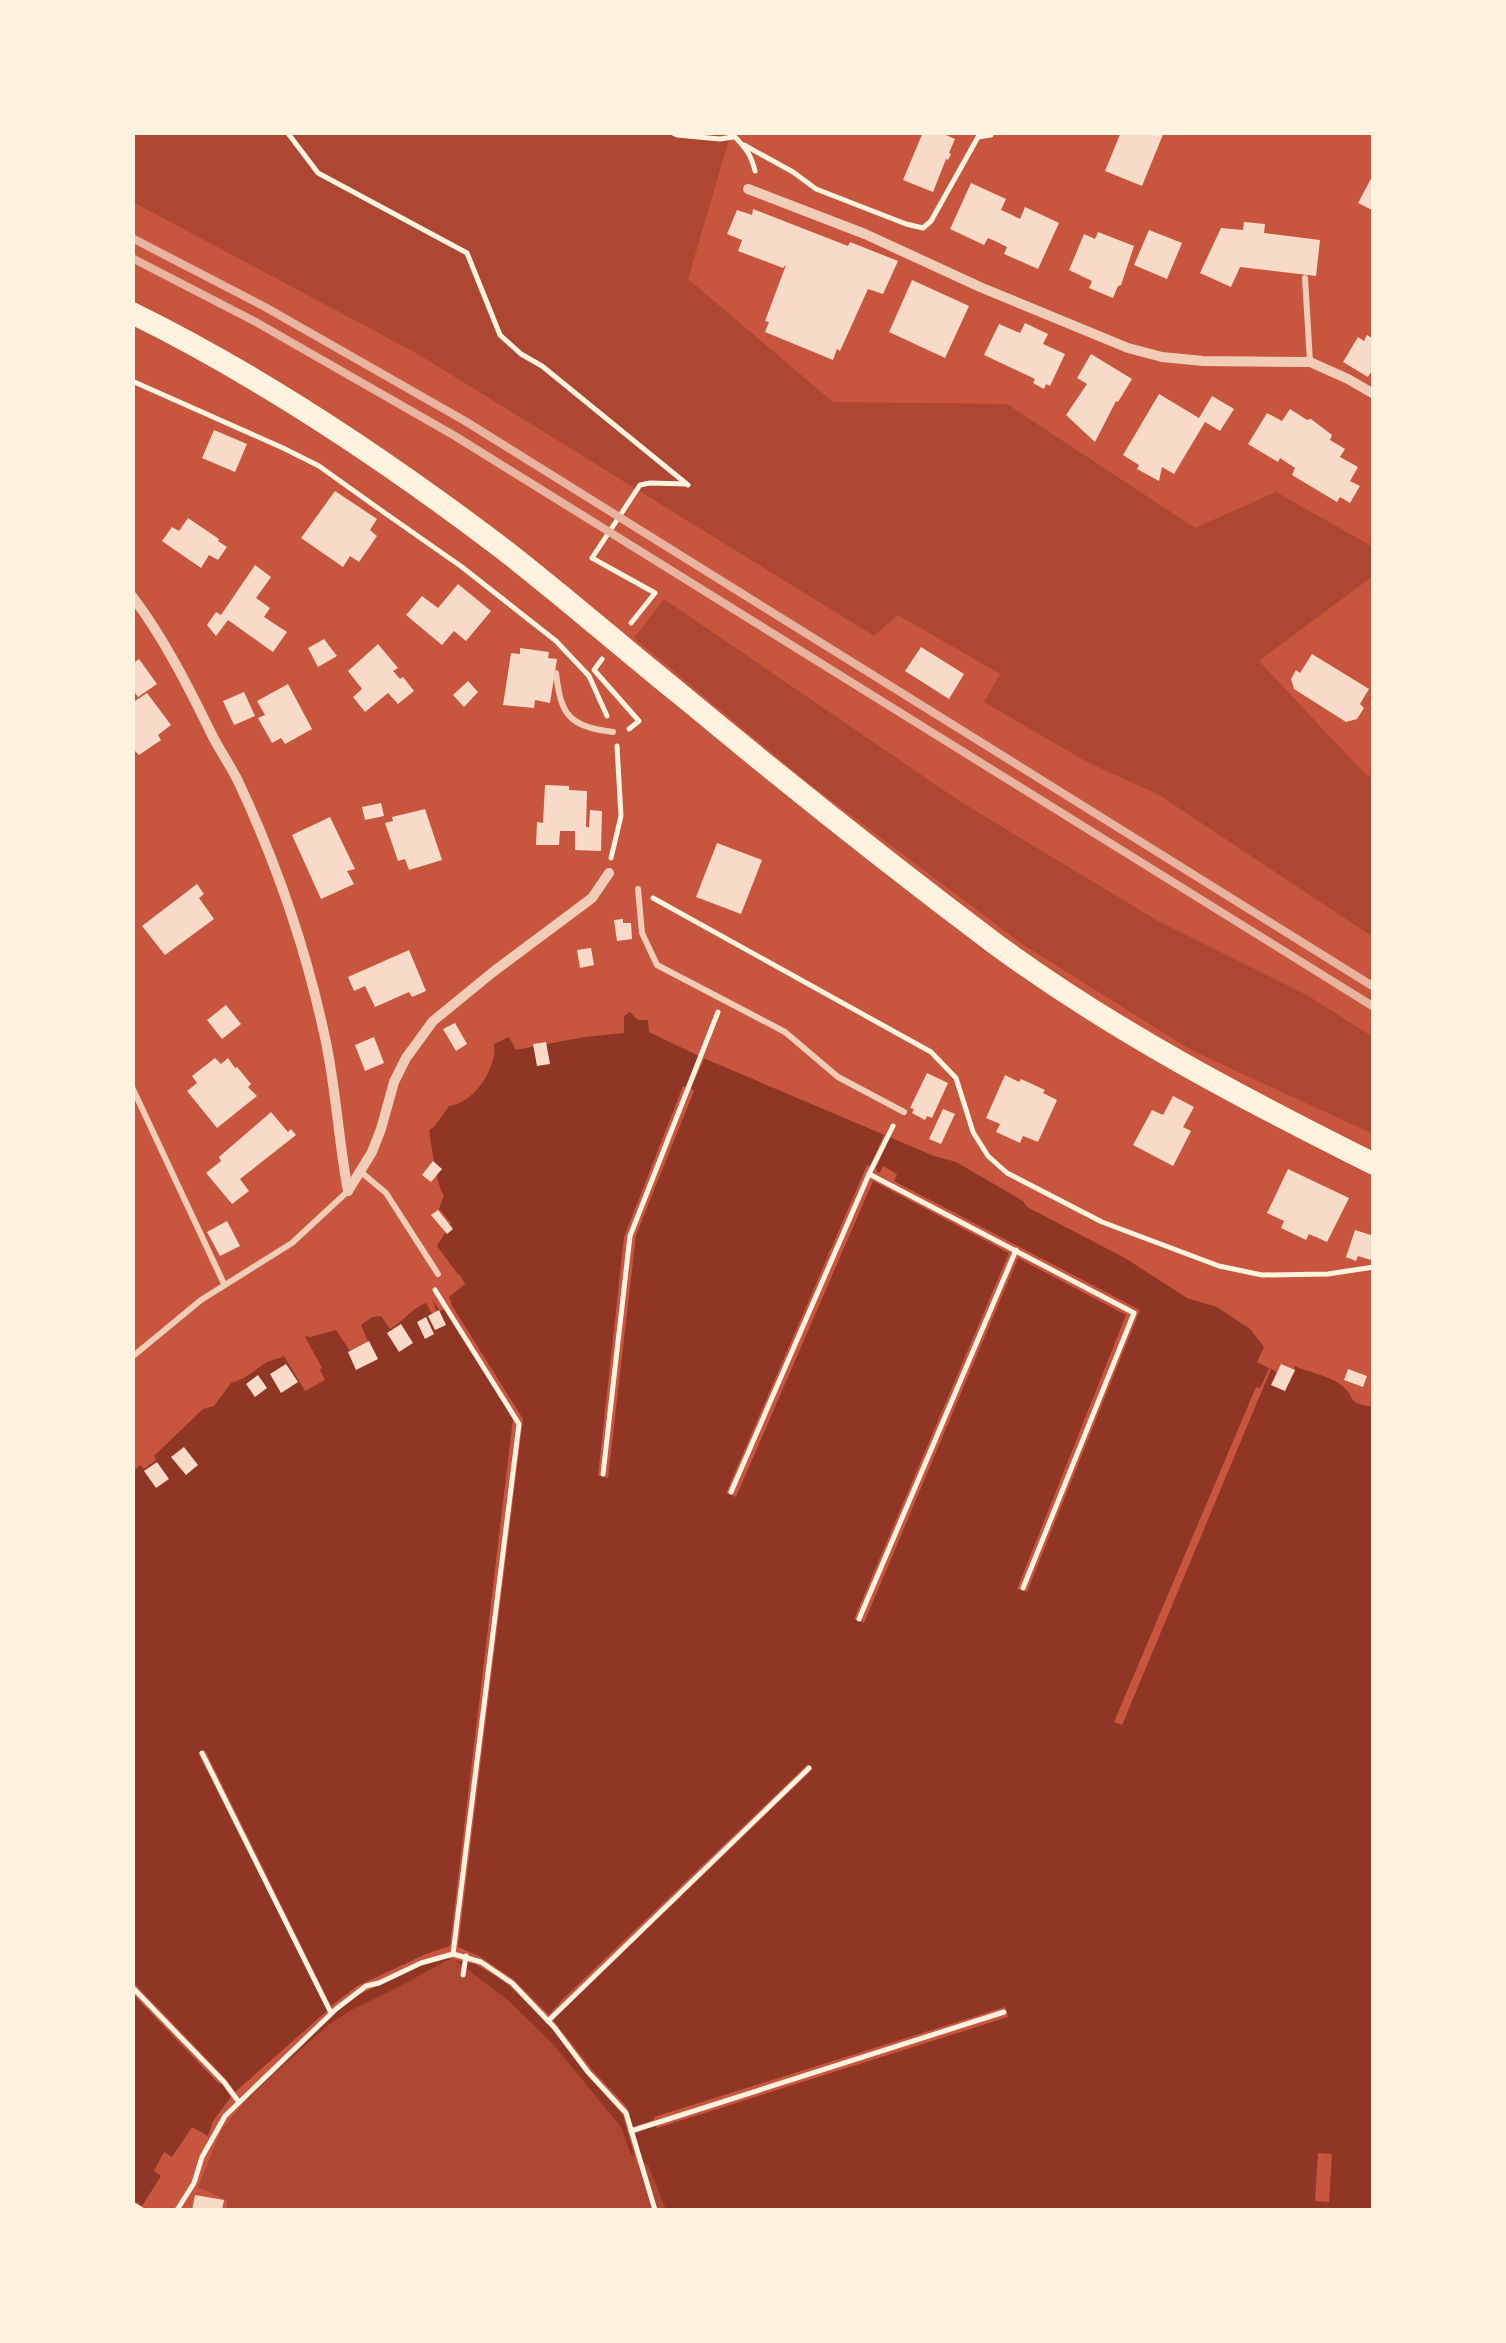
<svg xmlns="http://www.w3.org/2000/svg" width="1506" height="2343" viewBox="0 0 1506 2343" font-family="'Exo 2',sans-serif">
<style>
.green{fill:#ae4732}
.water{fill:#8f3625}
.pier{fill:#c8553d}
.building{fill:#f7dbc8}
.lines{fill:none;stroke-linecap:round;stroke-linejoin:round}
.path{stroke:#fff3e0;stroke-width:5}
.service{stroke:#f1ccb7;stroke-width:6}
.minor{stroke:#f1ccb7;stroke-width:10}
.trunk{stroke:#fff3e0;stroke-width:22}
.rail{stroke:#e9b49f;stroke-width:8}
</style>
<rect width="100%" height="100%" fill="#c8553d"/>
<g class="green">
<polygon points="132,133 731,133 688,279 833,402 1007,404 1195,528 1276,492 1373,547 1373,576 1259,661 1365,774 1373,778 1373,937 1159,795 1087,762 984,702 1000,674 898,615 874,636 416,353 133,202"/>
<polygon points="664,599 961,802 1158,921 1305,994 1373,1037 1373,1134 1191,1050 1022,944 807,782 634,638"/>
<polygon points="454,1958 565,2034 648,2165 666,2210 227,2210 227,2200 195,2186 213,2142 228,2117 309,2041 341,2008 420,1965"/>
</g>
<path class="water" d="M 630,1012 L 638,1020 L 648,1020 L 649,1032 L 701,1057 L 934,1156 L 956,1162 L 1023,1201 L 1027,1207 L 1125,1258 L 1187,1298 L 1217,1307 L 1250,1329 L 1264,1347 L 1257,1362 L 1277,1372 L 1272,1385 L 1285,1391 L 1295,1371 L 1294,1366 C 1306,1371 1332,1377 1341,1385 C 1358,1398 1343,1402 1373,1407 L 1373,2210 L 666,2210 L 648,2165 L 631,2154 L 621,2127 L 553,2044 L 508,2000 L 455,1960 L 448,1960 L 387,1993 L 353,2009 L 328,2025 L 278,2070 L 228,2117 L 176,2210 L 133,2210 L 132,1472 L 140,1465 L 144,1469 L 156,1460 L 154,1456 L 203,1409 L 214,1406 L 231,1383 L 244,1378 L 267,1362 L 282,1357 L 306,1336 L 311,1337 L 336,1330 L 350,1351 L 368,1342 L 361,1325 L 372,1317 L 381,1316 L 390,1329 C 403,1322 413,1307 426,1303 L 429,1296 L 440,1310 L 452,1302 L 448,1297 L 465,1284 L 437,1246 L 451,1223 L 439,1209 L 444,1195 C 436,1184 432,1147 429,1130 L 434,1127 L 449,1106 C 473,1104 498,1068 494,1044 L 509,1037 L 516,1050 L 584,1037 L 624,1033 L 624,1016 Z"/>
<g class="pier">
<polygon points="700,1052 706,1055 691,1088 694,1091 636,1235 608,1478 598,1476 624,1237 683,1086 686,1087"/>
<polygon points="884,1135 890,1137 876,1168 877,1172 880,1173 883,1166 897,1174 894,1181 1140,1310 1027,1592 1017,1589 1126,1315 1018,1258 864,1623 854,1619 1009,1253 873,1181 736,1497 726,1493 867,1165 870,1166"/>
<polygon points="459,1274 465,1284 449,1297 451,1304 523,1419 458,1947 479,1956 513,1979 549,2015 562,2000 808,1764 813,1769 553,2020 593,2071 627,2107 633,2127 654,2120 654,2117 1005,2007 1008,2017 657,2128 656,2125 635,2133 645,2172 637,2164 623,2115 582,2069 554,2031 510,1986 494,1975 475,1964 446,1958 416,1967 350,1999 249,2096 221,2131 195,2194 182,2210 135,2210 133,2208 133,2200 142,2206 161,2176 154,2171 164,2152 172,2157 192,2127 208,2136 213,2121 231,2097 221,2083 219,2084 132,1993 133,1982 225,2078 235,2092 328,2010 198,1753 205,1750 331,2006 357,1986 426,1954 450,1946 513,1419 444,1309 440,1311 430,1295 437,1312 432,1314 424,1299 422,1299 426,1292 431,1290 442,1303 445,1301 445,1294 459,1283 455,1278"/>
<polygon points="304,1335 322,1368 320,1370 325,1380 305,1391 281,1351 296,1338"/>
<polygon points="1269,1369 1271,1369 1122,1725 1114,1722 1256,1387 1260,1388"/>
<polygon points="1318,2153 1332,2154 1329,2202 1315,2201"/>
</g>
<g class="building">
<polygon points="923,132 939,132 955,139 949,153 951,154 948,160 946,159 933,192 903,180"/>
<polygon points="1121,132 1164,132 1142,186 1105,171"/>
<polygon points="1374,173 1374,211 1358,203"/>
<polygon points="971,183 1006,199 1001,210 1010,214 1020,219 1025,207 1059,223 1038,269 1004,254 1007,247 997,242 988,238 984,245 950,229"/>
<polygon points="753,209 848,246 850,242 898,261 883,294 868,289 840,351 837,349 833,360 765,332 769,322 765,321 786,265 783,268 738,251 742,240 727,234 737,210 752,215"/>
<polygon points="1244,222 1265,224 1264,233 1320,240 1316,276 1240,267 1231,287 1200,273 1221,228 1243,230"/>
<polygon points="1149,230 1182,243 1167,279 1134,265"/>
<polygon points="1098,232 1134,246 1121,285 1118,286 1113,298 1089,288 1092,281 1069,270 1084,234 1095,239"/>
<polygon points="912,280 969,306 945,358 889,332"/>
<polygon points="1025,323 1048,334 1043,344 1065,354 1050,386 1046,384 1044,389 1033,383 1035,379 984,355 999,324 1020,333"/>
<polygon points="1367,335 1374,339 1374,367 1368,377 1343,362 1358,337 1364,341"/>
<polygon points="1091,354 1132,379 1118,402 1116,401 1095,442 1066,415 1087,384 1077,378"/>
<polygon points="1159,394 1199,418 1212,396 1234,409 1220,431 1205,422 1174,474 1162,467 1159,481 1137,469 1139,465 1123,455"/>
<polygon points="1290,409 1307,420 1311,419 1332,435 1330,440 1345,449 1340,457 1358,467 1350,481 1360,486 1350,503 1340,497 1337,502 1292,475 1295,468 1280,458 1278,462 1248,444 1267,413 1282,421"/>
<polygon points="214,430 247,444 235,472 202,458"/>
<polygon points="335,491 377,519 370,530 377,536 359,562 350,556 343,567 301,538"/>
<polygon points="188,518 219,539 218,541 227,547 218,560 209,555 201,568 162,541 172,527 179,531"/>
<polygon points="255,565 271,577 256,598 270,608 264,617 287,632 273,652 228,620 216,636 207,625 216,612 221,615"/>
<polygon points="458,584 491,611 466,641 454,631 442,645 406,615 422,596 438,608"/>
<polygon points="324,639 337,656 318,667 308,648"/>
<polygon points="378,644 398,668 393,671 400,679 403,677 414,691 398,704 388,693 365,712 353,697 362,689 348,671"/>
<polygon points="921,647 964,674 949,699 905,671"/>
<polygon points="520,648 549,652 548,658 557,659 550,703 535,700 534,708 503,705 511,653 520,654"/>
<polygon points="1312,654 1369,689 1360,704 1364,708 1357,719 1346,722 1294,689 1291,679 1296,670 1300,673"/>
<polygon points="139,659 157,684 138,697 132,688 132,664"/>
<polygon points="468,681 478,692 464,707 453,695"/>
<polygon points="288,684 312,729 285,744 281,738 272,743 258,718 265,715 257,701"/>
<polygon points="244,692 255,716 234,725 223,701"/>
<polygon points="147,693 171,725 158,735 161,740 139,755 135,751 132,752 132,703"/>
<polygon points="545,785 569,786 569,790 587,791 586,827 589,827 590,810 602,811 601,851 575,850 575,831 560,831 559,845 536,845 537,822 543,823"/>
<polygon points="381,803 384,816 365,820 362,807"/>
<polygon points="425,809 442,860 409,870 405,859 398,861 385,823 393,821 392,817"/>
<polygon points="330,817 355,869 347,871 354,884 321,899 292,835"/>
<polygon points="717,843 762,860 741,914 696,897"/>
<polygon points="197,884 204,894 199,898 214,919 165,955 142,926"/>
<polygon points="623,919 623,923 631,923 632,939 617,941 614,920"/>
<polygon points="591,948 594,965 580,968 577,950"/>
<polygon points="409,950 426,991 412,997 409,992 375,1007 365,986 354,991 348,977"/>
<polygon points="226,1005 241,1024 222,1039 207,1020"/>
<polygon points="455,1023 467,1044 456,1051 443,1029"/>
<polygon points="374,1037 384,1063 365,1071 355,1045"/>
<polygon points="546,1042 550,1064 537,1066 533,1044"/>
<polygon points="215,1058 221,1064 228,1058 235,1068 237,1067 251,1084 248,1087 257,1096 217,1128 187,1091 197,1083 192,1076"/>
<polygon points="927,1073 948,1083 932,1118 927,1116 925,1120 912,1113 914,1109 910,1108"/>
<polygon points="1005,1075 1019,1082 1021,1079 1045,1090 1043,1093 1057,1100 1038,1142 1023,1136 1020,1143 996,1132 1000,1124 986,1118"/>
<polygon points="1173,1096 1194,1107 1183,1127 1191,1131 1173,1166 1133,1145 1152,1110 1163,1115"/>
<polygon points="943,1109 955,1114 941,1144 929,1139"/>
<polygon points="271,1112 288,1132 291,1129 296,1135 240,1179 249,1191 232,1204 206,1173 221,1161 219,1157"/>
<polygon points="433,1161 442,1169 431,1182 422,1175"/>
<polygon points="1288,1169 1349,1198 1327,1242 1309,1234 1306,1240 1281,1228 1284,1221 1267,1213"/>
<polygon points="438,1210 453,1229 447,1234 431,1215"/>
<polygon points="227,1221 240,1246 220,1256 207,1232"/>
<polygon points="1355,1230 1374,1236 1374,1261 1358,1256 1356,1261 1346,1257"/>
<polygon points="439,1310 446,1325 435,1330 428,1316"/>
<polygon points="426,1317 434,1334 425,1339 417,1322"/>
<polygon points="401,1324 413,1343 399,1352 387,1333"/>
<polygon points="369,1341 378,1359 356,1370 348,1352"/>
<polygon points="286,1364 298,1382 281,1393 270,1374"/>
<polygon points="1281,1364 1295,1370 1285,1391 1271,1385"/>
<polygon points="1348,1369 1367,1376 1363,1387 1344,1380"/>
<polygon points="258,1375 267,1388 255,1397 246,1384"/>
<polygon points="184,1447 198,1465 186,1475 171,1457"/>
<polygon points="157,1462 169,1479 156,1488 144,1471"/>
<polygon points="195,2195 224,2200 222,2210 192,2210"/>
</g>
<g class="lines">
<g class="path">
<polyline points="287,132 318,173 467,253 500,335 521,354 542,366 688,485"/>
<polyline points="671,132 677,135 720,139 733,137"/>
<path d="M 731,132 C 743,147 750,150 755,171"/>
<polyline points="744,145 793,172 816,189 906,224 923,228 931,221 978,137 991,135"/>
<polyline points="132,381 283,448 319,466 382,511 462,567 556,641 589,676 607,716"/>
<polyline points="631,623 655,593 592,558 640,485 650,483 686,484"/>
<polyline points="602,659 594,670 639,721 629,729"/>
<polyline points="611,858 621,816 617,746"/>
<polyline points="653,898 931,1052 956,1078 973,1132 988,1156 1007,1173 1102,1222 1219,1266 1262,1275 1328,1274 1374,1267"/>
<polyline points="869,1174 1134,1313 1023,1588"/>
<polyline points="435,1290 519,1424 453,1954"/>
<polyline points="603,1474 630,1236 718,1012"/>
<polyline points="731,1492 869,1174 893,1126"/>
<polyline points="859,1619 1016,1250"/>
<polyline points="202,1753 331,2013"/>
<polyline points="463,1975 466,1956"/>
<polyline points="132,1987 224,2082 238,2101"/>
<polyline points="548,2021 809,1768"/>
<polyline points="631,2131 1004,2012"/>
<polyline points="132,2204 142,2210"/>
<polyline points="177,2210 194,2183 202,2157 225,2116 336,2009 366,1986 379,1983 421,1963 453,1954 481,1962 512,1983 554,2027 588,2072 626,2113 655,2210"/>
</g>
<g class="service">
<polyline points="1305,278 1310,362"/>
<path d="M 556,673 C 561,716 569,726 613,732"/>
<polyline points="638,889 642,933 657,965 785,1032 838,1077 904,1112"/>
<polyline points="132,1087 224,1284"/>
<polyline points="361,1172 386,1193 438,1274"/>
<polyline points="132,1357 201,1300 292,1243 347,1192"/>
</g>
<g class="minor">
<polyline points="748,189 865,234 980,287 1128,348 1162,357 1203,361 1310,362 1348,379 1374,394"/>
<path d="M 132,596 C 164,638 189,688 212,735 C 220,751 230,765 238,781 C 276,862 305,946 324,1033 C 336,1085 338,1139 348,1191"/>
<polyline points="348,1191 372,1152 381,1129 394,1082 406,1058 433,1021 493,972 592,898 609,873"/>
</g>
<path class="trunk" d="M 132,313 C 264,378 386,460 503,549 C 565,597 624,649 685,698 C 786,782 889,864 994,943 C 1112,1030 1242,1098 1374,1164"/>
<g class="rail">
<polyline points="132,238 265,307 465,421 1374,987"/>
<polyline points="132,258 254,321 455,436 1374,1007"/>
</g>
</g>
<rect width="1506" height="2343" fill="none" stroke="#fff3e0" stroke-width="270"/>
</svg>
